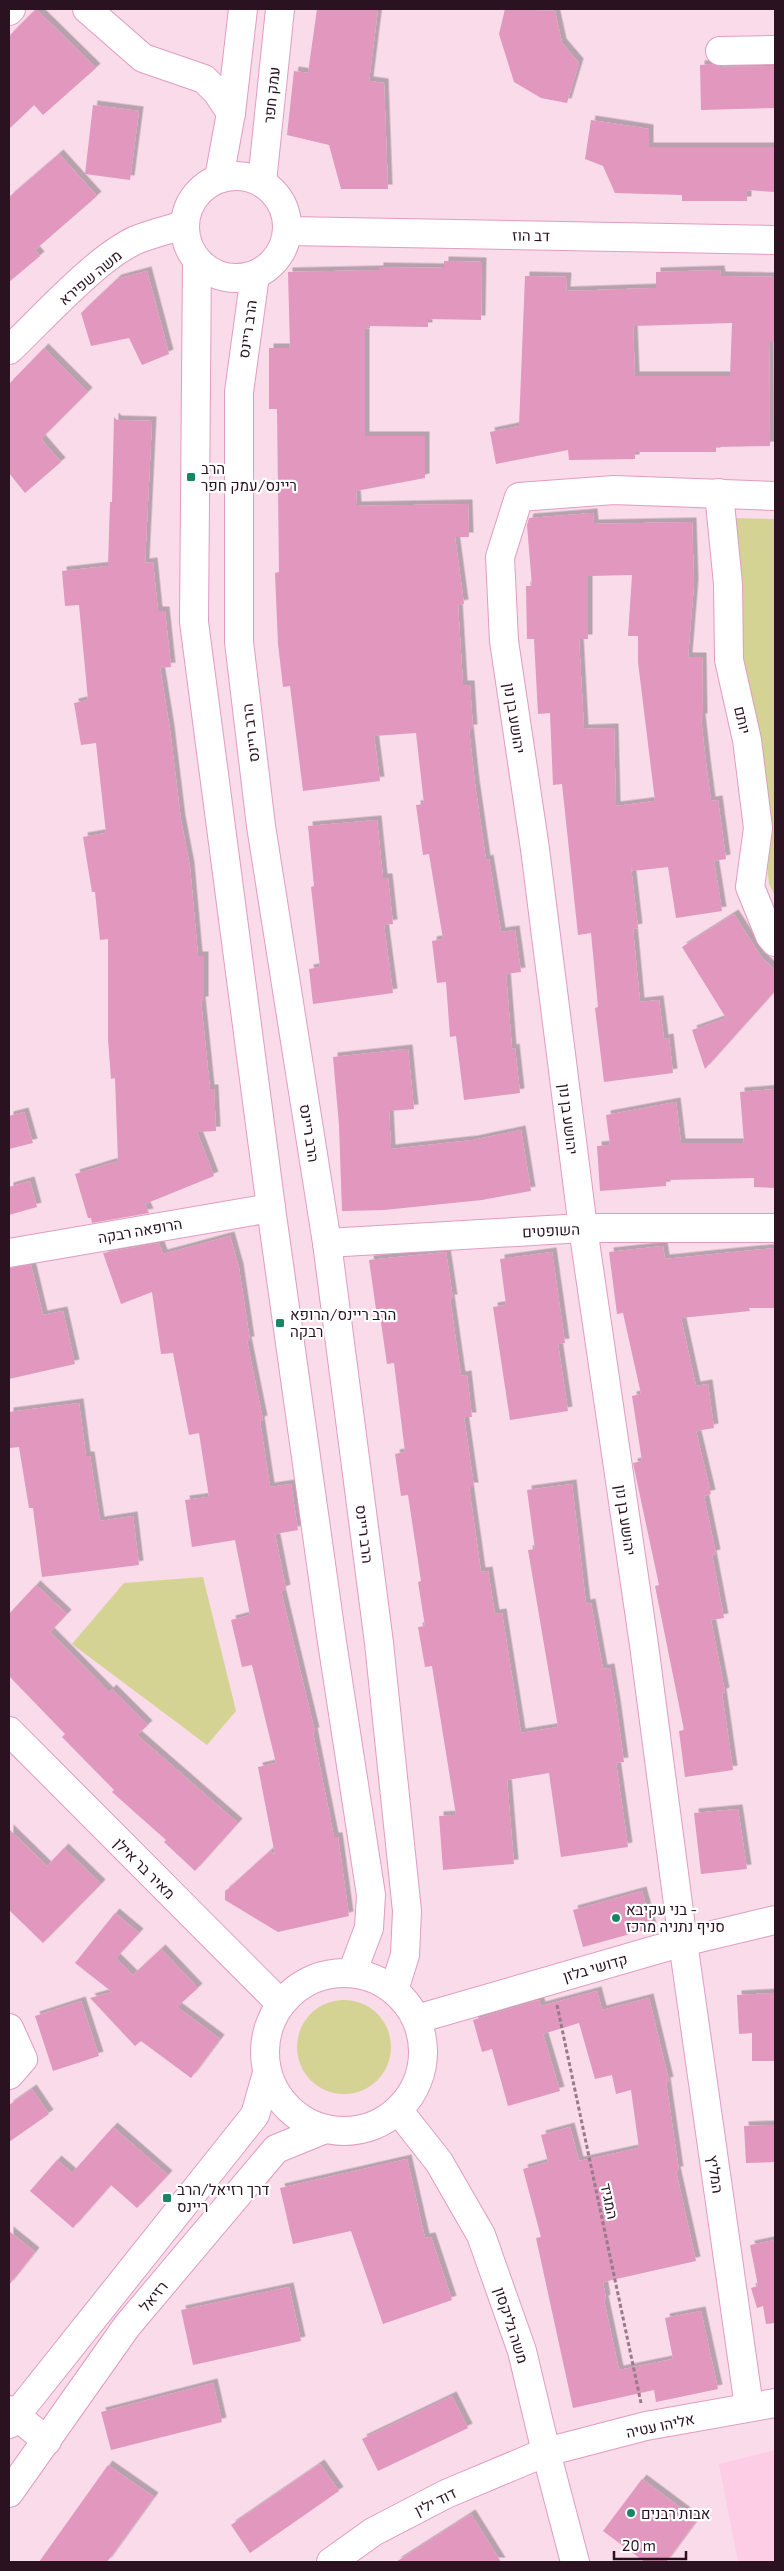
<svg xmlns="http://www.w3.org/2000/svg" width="784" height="2571" viewBox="0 0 784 2571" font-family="'Exo 2',Heebo,sans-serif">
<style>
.built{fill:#fdcde6}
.green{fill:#d5d393}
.building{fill:#e197be;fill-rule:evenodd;filter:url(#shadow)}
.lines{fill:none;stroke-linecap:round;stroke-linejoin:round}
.minor-casing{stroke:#e19cc1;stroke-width:30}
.tertiary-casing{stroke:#e19cc1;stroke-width:30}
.secondary-casing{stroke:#e19cc1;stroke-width:30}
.path{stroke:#977b8a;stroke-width:3;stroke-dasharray:4 2.5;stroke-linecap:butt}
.minor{stroke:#fff;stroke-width:28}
.tertiary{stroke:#fff;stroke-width:28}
.secondary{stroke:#fff;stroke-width:28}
.poi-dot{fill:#188665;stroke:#fff;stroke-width:2}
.labels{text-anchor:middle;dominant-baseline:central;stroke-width:4.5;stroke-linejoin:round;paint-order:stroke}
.street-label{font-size:15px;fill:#2b1220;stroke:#fff}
.poi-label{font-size:15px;fill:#2b1220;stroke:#fff;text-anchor:start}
</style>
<defs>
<filter id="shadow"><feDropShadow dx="4.5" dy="-4.5" stdDeviation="0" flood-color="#0004"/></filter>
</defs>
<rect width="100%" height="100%" fill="#f9dbea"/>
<polygon class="built" points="775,2450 775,2562 738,2562 719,2464"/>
<g class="green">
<polygon points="728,518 775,519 775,896 769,884"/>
<polygon points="203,1577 236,1711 207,1745 72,1644 124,1583"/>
<circle cx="344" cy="2047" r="47"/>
</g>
<g class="building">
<polygon points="36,9 96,68 43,115 34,105 9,129 9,36"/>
<polygon points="317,9 378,9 369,81 384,83 388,189 341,189 329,145 287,135 294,71 308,73"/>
<polygon points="505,9 555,11 562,43 579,63 567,103 541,98 514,82 499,34"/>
<polygon points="712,64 720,67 775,66 775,108 701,110 700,65"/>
<polygon points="93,105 139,111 130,180 85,174"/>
<polygon points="591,120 649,129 649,147 775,147 775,192 747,190 747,201 682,201 682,195 615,193 603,166 585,159"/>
<polygon points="59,154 97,196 35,250 40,256 9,282 9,197"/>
<polygon points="444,261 482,262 481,320 428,319 428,327 370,326 370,328 365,329 365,436 425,436 425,478 356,491 357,506 468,504 469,537 455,537 464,604 458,605 463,685 470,685 473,729 469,729 475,784 486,860 489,859 501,932 515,930 521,972 506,974 512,1049 515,1048 520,1093 464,1100 456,1036 450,1037 446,982 437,983 432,941 443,939 429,854 423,855 416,805 424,804 416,733 374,736 380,781 303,791 290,686 283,687 278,644 275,573 279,572 277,409 269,409 269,348 290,348 288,272 379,270 379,267 444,268"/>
<path d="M 720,270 L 721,276 L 775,277 L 775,342 L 769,342 L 770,446 L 716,447 L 716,452 L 635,452 L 635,459 L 569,460 L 568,450 L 496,464 L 490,432 L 519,426 L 525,276 L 567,277 L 566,291 L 656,288 L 656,272 ZM 732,323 L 730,376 L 635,376 L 633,326 Z"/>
<polygon points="147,271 169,354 142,365 129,338 91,346 81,313 117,279"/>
<polygon points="44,348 88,392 41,439 61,462 25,493 9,473 9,384"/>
<polygon points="114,417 117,420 152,421 145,563 153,562 158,611 165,611 171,667 160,668 170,730 181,820 190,867 198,956 204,956 204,1001 201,1001 210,1089 214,1089 216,1131 197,1132 214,1176 145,1204 149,1213 92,1223 91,1218 88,1218 75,1174 118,1161 115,1078 111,1079 108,1039 108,939 100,940 95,892 92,892 83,837 106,833 96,743 81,745 74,703 88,700 79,605 65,606 62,571 108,566 110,502 112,502"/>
<path d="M 593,513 L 594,524 L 692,522 L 694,584 L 688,657 L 702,657 L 703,718 L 701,718 L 706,763 L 711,801 L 718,800 L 726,859 L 714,861 L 722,911 L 676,918 L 668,867 L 633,871 L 631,867 L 638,928 L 633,929 L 640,1002 L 659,1000 L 664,1039 L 669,1038 L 673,1073 L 604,1082 L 595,1008 L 598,1007 L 591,933 L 578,935 L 562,784 L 553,785 L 550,713 L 538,714 L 534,639 L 527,639 L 526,586 L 532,586 L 527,525 L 529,518 ZM 632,575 L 628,636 L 638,636 L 638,662 L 655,801 L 616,806 L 614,728 L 584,729 L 579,639 L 588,639 L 588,576 Z"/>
<polygon points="377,820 383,878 388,878 393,924 384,925 393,993 313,1004 309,969 320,967 311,887 314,886 308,826"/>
<polygon points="734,914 762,958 775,970 775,991 705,1069 692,1030 726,1018 682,947"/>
<polygon points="408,1049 414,1109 389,1111 391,1149 473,1140 521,1130 531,1191 482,1200 384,1210 342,1211 339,1125 333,1057"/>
<polygon points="775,1089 775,1188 754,1187 754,1178 666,1180 666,1186 600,1191 597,1146 610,1145 606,1115 676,1102 681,1143 744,1143 740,1092"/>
<polygon points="24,1112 33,1143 9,1149 9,1116"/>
<polygon points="30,1181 37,1207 9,1215 9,1187"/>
<polygon points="230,1236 239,1268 250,1341 247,1341 263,1420 260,1421 270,1487 291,1484 298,1530 275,1534 286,1589 281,1591 315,1732 313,1732 334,1837 338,1837 349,1916 278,1932 225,1900 225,1891 229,1888 270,1851 275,1855 258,1767 276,1763 252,1665 242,1667 231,1620 250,1615 235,1540 192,1547 185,1500 209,1497 199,1433 189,1435 173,1353 161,1354 152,1292 121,1304 103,1253 159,1243 163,1254"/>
<polygon points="663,1246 665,1259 775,1248 775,1308 749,1308 750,1311 681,1318 696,1386 708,1384 714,1428 696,1431 711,1494 704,1496 716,1554 712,1555 724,1618 711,1620 725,1692 722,1693 733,1770 685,1777 679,1731 684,1730 655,1586 659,1585 633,1463 642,1461 632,1396 641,1394 623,1313 617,1314 609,1252"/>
<polygon points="446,1252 453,1299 450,1299 461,1376 467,1375 472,1417 464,1417 474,1487 469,1487 481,1572 488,1571 495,1614 502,1613 521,1733 558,1727 528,1550 535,1549 527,1490 572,1484 586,1604 591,1603 603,1669 610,1668 616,1704 624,1762 616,1763 628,1847 561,1857 549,1773 507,1780 514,1864 443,1870 439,1816 456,1815 432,1666 425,1667 418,1627 425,1626 418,1582 421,1581 408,1495 401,1496 395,1454 405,1452 394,1363 387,1364 379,1309 376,1309 369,1260"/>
<polygon points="552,1252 565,1343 558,1344 568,1411 510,1420 493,1307 506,1305 500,1259"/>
<polygon points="31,1265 43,1315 63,1311 75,1364 9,1379 9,1268"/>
<polygon points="79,1403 86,1456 90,1456 100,1521 133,1516 139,1565 42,1577 33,1508 29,1508 19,1447 10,1448 9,1412"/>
<polygon points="36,1585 67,1614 50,1632 109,1692 112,1689 148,1725 137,1735 238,1823 195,1871 164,1842 166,1840 112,1792 114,1790 62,1737 65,1734 9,1676 9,1614"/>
<polygon points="738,1809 747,1869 701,1874 694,1813"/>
<polygon points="9,1829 47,1866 64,1848 101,1884 43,1943 9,1910"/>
<polygon points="642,1891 652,1928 583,1947 573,1910"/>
<polygon points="115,1913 139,1933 116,1958 133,1975 161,1949 198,1988 177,2007 220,2039 191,2078 141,2041 135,2046 90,1998 112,1992 75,1963"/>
<polygon points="597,1991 602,2010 649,1998 669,2081 666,2082 679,2171 676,2171 696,2261 603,2282 606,2299 604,2300 619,2370 673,2359 665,2318 701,2311 718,2389 656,2402 654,2390 573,2408 536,2238 541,2237 523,2169 548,2162 541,2135 570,2127 579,2161 639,2148 631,2090 616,2094 612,2075 595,2079 579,2023 543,2034 560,2091 508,2106 492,2049 482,2052 473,2020 539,2000 541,2006"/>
<polygon points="775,1993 775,2061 752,2061 752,2033 739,2034 737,1995"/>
<polygon points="81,2001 99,2056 53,2071 35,2016"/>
<polygon points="32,2089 49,2114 9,2142 9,2105"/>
<polygon points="775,2125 775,2162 746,2163 744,2126"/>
<polygon points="113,2127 168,2175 137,2208 111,2185 73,2228 30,2191 57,2160 72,2173"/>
<polygon points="407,2159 425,2238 431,2237 452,2300 383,2324 351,2231 293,2244 280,2188"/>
<polygon points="9,2231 35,2252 9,2285"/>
<polygon points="775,2240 775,2323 766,2324 763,2306 757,2308 751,2288 758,2286 750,2245"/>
<polygon points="289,2287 301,2341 193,2365 181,2310"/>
<polygon points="213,2383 222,2422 111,2450 101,2412"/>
<polygon points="452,2396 468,2428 378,2471 362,2439"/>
<polygon points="320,2464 339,2491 250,2553 231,2525"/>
<polygon points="108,2465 154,2497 107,2562 39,2562"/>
<polygon points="642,2479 697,2520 666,2562 645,2562 603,2531"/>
<polygon points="471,2514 501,2562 396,2562"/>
</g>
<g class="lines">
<defs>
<g id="minor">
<polyline points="87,9 143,58 204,79 217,92 231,113"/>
<polyline points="9,11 11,9"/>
<polyline points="720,51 775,50"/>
<polyline points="287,231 775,240"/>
<polyline points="719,493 728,584 729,660 747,740 758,828 750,887 770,936 775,942"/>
<polyline points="327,1243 583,1228 775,1228"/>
<polyline points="9,1253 271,1208"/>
<polyline points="417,2019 683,1942 775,1920"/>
<polyline points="9,2028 23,2059 9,2075"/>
<polyline points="398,2110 439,2162 481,2235 522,2351 546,2452 575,2562"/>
<polyline points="749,2407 683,1942 644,1645 583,1228 535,849 504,641 500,557 519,497 614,490 775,496"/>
<polyline points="9,2410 47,2441"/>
<polyline points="331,2562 373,2532 446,2494 546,2452 646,2426 775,2403"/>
</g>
<g id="tertiary">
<path d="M 9,350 C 42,319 96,258 136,240 C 151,234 168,230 183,225"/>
<polyline points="9,1731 281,2004"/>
</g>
<g id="secondary">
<circle cx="236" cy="227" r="51"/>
<polyline points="219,178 231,113 243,9"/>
<polyline points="262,182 280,9"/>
<polyline points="197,261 194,622 271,1208 332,1642 371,1895 369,1928 352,1973"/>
<polyline points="255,275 239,392 239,642 261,826 327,1243 379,1643 407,1911 405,1955 394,1990"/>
<circle cx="344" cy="2052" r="79"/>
<polyline points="9,2424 255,2115 267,2073"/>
<polyline points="9,2493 127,2326 276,2149 325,2129"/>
</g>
</defs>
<use href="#minor" class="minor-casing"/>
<use href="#tertiary" class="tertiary-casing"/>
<use href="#secondary" class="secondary-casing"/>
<polyline class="path" points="557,2005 641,2403"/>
<use href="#minor" class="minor"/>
<use href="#tertiary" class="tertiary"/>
<use href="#secondary" class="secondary"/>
</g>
<g class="poi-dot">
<rect x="186" y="472" width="10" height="10" rx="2.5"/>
<rect x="275" y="1318" width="10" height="10" rx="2.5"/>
<circle cx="616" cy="1918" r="5"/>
<rect x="162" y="2193" width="10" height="10" rx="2.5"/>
<circle cx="631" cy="2513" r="5"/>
</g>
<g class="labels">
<g class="street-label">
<text transform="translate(271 95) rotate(-84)">עמק חפר</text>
<text transform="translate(531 235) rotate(1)">דב הוז</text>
<text transform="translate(90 277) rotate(-40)">משה שפירא</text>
<text transform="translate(247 329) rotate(-82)">הרב ריינס</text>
<text transform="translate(515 718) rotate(81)">יהושע בן נון</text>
<text transform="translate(743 720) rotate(77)">יותם</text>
<text transform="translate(250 733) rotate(-97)">הרב ריינס</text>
<text transform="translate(569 1119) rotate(83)">יהושע בן נון</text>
<text transform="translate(310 1133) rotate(81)">הרב ריינס</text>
<text transform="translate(140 1230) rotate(-10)">הרופאה רבקה</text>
<text transform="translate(551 1230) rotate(-3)">השופטים</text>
<text transform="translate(626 1520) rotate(82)">יהושע בן נון</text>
<text transform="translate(365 1534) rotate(83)">הרב ריינס</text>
<text transform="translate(145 1868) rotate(45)">מאיר בר אילן</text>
<text transform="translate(595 1967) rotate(-16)">קדושי בלזן</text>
<text transform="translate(716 2174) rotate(82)">המליץ</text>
<text transform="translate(610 2201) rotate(78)">המגיד</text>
<text transform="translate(153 2296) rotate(-50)">רזיאל</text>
<text transform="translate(512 2325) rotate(72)">משה גליקסון</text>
<text transform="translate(660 2425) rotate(-12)">אליהו עטיה</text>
<text transform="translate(435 2501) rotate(-26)">דוד ילין</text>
</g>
<g class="poi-label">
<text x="201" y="468">הרב<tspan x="201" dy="17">ריינס/עמק חפר</tspan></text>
<text x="290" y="1314">הרב ריינס/הרופא<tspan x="290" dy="17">רבקה</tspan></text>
<text x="626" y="1909">בני עקיבא -<tspan x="626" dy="17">סניף נתניה מרכז</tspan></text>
<text x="177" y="2189">דרך רזיאל/הרב<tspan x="177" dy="17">ריינס</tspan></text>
<text x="641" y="2513">אבות רבנים</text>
</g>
</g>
<rect width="784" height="2571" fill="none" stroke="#2b1220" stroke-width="20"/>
<path d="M614 2551v8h72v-8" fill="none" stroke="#2b1220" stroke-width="2.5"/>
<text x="622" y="2551" font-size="15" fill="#2b1220" stroke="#ffffff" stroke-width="4" paint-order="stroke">20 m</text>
</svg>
